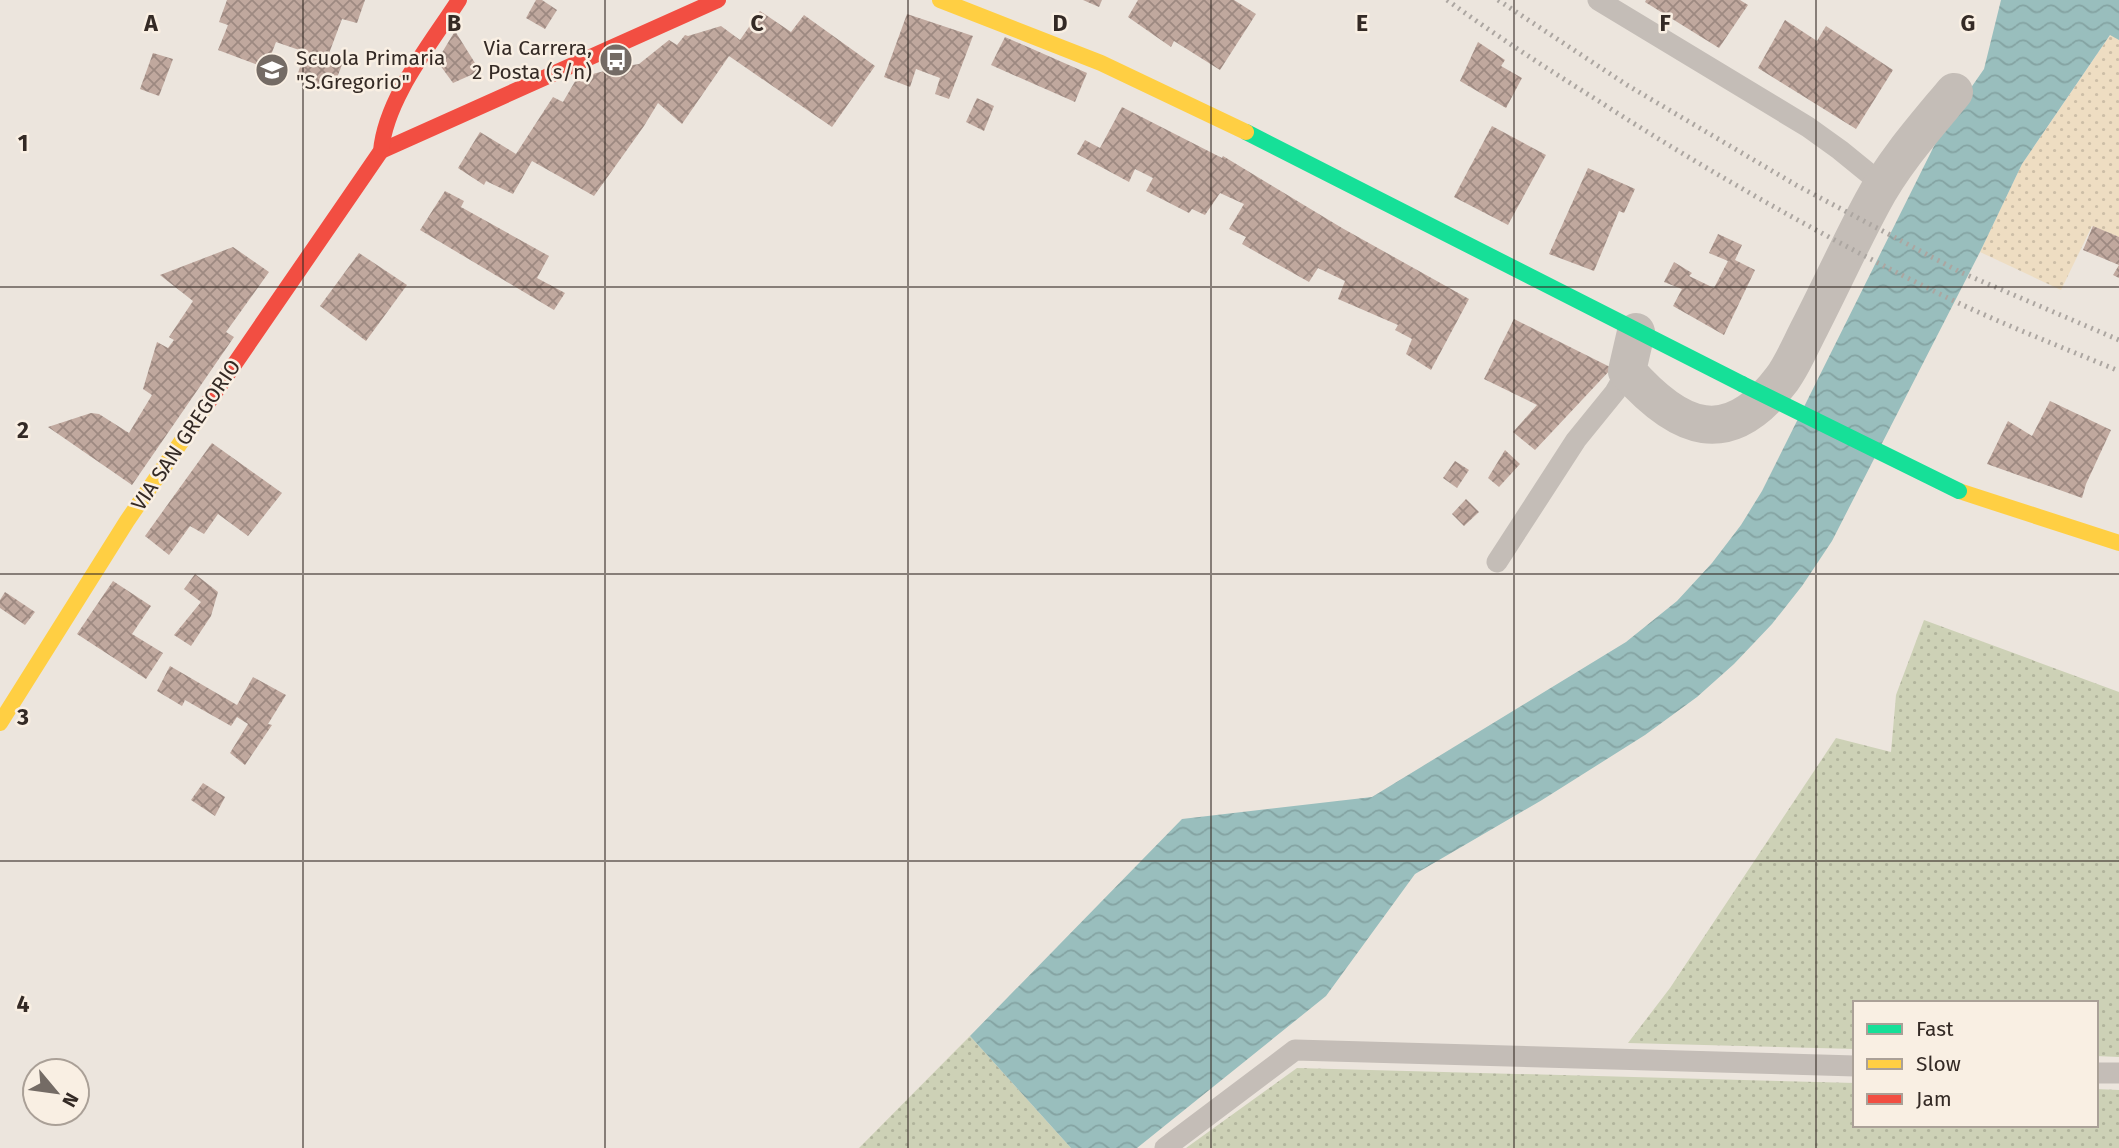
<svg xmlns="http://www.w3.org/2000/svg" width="2119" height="1148" viewBox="0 0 2119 1148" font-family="'Fira Sans',sans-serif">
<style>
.grass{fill:url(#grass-dots)}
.sand{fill:url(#sand-dots)}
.water{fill:url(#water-waves)}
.building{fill:url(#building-cross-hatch)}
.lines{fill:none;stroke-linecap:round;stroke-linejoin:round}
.lane{stroke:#c4bdb7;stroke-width:21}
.street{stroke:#c4bdb7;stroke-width:38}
.fast{stroke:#16e098;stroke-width:16}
.slow{stroke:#ffcf43;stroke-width:16}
.jam{stroke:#f24e42;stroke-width:16}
.rail{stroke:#aca6a1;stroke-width:5;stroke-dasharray:2 5;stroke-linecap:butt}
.fast-bridge{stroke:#16e098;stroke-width:16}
.grid{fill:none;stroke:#342a25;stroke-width:2;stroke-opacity:0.55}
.labels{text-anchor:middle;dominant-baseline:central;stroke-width:5;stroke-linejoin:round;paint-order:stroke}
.poi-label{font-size:21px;fill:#342a25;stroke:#f9efe3;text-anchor:end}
.street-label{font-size:21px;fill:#342a25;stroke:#f9efe3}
.grid-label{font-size:23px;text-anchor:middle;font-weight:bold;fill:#342a25;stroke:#f9efe3;stroke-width:5;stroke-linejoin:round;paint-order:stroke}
</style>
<defs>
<pattern id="grass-dots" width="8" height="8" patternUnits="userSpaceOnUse" patternTransform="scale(1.75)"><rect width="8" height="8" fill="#cdd1b6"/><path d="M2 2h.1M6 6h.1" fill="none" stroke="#b1b49c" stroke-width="1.8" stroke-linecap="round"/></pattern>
<pattern id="sand-dots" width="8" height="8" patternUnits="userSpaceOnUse" patternTransform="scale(1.75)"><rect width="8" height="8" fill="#eeddc2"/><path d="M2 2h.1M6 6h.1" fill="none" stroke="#cdbea7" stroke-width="1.8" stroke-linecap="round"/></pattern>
<pattern id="water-waves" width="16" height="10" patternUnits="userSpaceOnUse" patternTransform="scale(1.75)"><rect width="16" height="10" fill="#99bebd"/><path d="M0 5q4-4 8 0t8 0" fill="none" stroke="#84a3a2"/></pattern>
<pattern id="building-cross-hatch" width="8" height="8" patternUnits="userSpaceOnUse" patternTransform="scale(1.75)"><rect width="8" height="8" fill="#c0a89e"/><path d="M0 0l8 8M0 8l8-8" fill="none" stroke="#9d8981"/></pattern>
</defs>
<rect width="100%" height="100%" fill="#ece5dd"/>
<g class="grass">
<polygon points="1924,620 2119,692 2119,1057 2096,1056 2096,1003 1855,1003 1855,1049 1628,1043 1670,988 1836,738 1891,752 1896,695"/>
<polygon points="970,1036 1071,1148 859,1148"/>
<polygon points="1297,1068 1855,1083 1855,1125 2096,1125 2096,1089 2119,1090 2119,1148 1186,1148"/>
</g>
<polygon class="sand" points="2113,31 2119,35 2119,237 2092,226 2061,290 1980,252 2022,164"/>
<polygon class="water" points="2001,0 2119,0 2119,40 2110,35 2022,164 1980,252 1832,541 1802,586 1772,624 1734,664 1697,697 1645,735 1542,800 1415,874 1326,996 1137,1148 1071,1148 970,1036 1182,819 1372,797 1626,642 1677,601 1712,563 1741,525 1762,491 1943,128 1984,69"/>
<g class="building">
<polygon points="227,0 365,0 357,23 342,19 328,56 343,62 332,91 296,79 305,52 276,42 266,68 218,50 228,25 219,22"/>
<polygon points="536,0 542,0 557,10 545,29 526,18"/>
<polygon points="1083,0 1102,0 1099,7"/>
<polygon points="1138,0 1234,0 1256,14 1220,70 1174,41 1171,47 1128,17"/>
<polygon points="1646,0 1740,0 1748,5 1719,48 1645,2"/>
<polygon points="760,11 791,32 804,15 875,66 832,127 729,56 682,124 658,103 644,126 594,196 532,161 513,194 486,181 484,185 458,168 480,132 516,154 553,97 563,102 577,78 620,67 639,64 669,40 677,45 685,35 688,36 721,26 740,40"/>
<polygon points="907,14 973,36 949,99 935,94 940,78 916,69 910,87 884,77"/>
<polygon points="1785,20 1817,41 1826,26 1893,70 1856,129 1758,68"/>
<polygon points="455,31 480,71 453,83 437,61"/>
<polygon points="1005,37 1087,73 1075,102 991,65"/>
<polygon points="1478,42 1505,60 1501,66 1522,78 1506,108 1460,81"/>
<polygon points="153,53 173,59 159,96 140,89"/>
<polygon points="977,98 994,106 984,131 966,122"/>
<polygon points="1122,107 1222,158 1223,156 1342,228 1469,299 1431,370 1406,354 1412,339 1395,330 1398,325 1338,299 1345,281 1318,268 1309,282 1242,244 1246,237 1229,229 1244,204 1220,193 1205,215 1192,209 1189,213 1146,191 1153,178 1135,169 1129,182 1077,154 1085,140 1100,148"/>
<polygon points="1492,126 1546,155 1508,225 1454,197"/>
<polygon points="1588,168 1635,189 1624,213 1619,211 1594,271 1549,254"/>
<polygon points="445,191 464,201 461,207 549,256 537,278 565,293 554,310 420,230"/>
<polygon points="2093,226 2119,237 2119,278 2113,275 2119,265 2083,250"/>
<polygon points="1718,234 1742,245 1735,260 1755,270 1724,335 1673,306 1682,289 1664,282 1674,262 1692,273 1689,276 1714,288 1728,261 1709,253"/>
<polygon points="233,247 269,272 226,332 234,337 132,485 48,427 91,413 99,414 129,433 152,395 143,389 157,342 168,348 174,340 169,337 193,301 160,275"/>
<polygon points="359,253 407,285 366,341 320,306"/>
<polygon points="1514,319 1612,368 1535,450 1513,432 1537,405 1484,379"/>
<polygon points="2050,401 2111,430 2086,484 2082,498 1987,464 2008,421 2032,436"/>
<polygon points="212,443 282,493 248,536 218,514 204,534 190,526 169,555 145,536"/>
<polygon points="1505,450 1520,464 1499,487 1488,478"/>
<polygon points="1455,461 1469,470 1457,488 1443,478"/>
<polygon points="1466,499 1479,512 1464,526 1452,514"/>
<polygon points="195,574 218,592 211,616 191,646 174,635 201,602 184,589"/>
<polygon points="113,581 151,606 132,634 163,653 146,679 77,634"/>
<polygon points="5,592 35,612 25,625 0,608 0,600"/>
<polygon points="170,666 237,705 253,677 286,695 268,724 272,725 245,765 230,753 248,724 237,717 231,726 185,700 182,706 157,691"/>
<polygon points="203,783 225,797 215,816 191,800"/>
</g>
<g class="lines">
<g class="lane">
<polyline points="1598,0 1808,127 1840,150 1883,185"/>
<polyline points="1497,562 1576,440 1615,392 1627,371"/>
<polyline points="2096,1073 2119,1073"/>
<polyline points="1165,1148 1295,1050 1855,1066"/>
</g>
<path class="street" d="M 1636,332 L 1627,371 C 1679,430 1728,451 1782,379 C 1793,364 1801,344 1810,327 C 1831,286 1850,244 1872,203 C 1893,163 1925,127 1954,92"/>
<polyline class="fast" points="1246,132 1742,384"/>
<g class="slow">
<polyline points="940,0 1101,63 1246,132"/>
<polyline points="1959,491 2119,543"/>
<polyline points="0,723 127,521 205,407"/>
</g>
<g class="jam">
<polyline points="381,151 718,0"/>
<path d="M 205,407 L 381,151 C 386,98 430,45 459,0"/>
</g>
<g class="rail">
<path d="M 1447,0 C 1495,35 1546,68 1597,100 C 1710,173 1827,239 1948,298 C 2004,325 2062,347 2119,371"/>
<polyline points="1498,0 1627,85 1796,185 1960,272 2119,340"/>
</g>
<polyline class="fast-bridge" points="1742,384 1959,491"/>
</g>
<path class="grid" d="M 303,0 L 303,1148M 605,0 L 605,1148M 908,0 L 908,1148M 1211,0 L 1211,1148M 1514,0 L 1514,1148M 1816,0 L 1816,1148M 0,287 L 2119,287M 0,574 L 2119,574M 0,861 L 2119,861"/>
<defs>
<symbol id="bus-disc" viewBox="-11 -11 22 22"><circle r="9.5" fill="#746b65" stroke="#f9efe3"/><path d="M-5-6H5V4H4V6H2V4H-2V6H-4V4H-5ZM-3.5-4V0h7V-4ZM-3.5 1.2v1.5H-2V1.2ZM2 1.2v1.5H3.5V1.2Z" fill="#fff"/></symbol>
<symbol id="school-disc" viewBox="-11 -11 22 22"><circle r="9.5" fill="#746b65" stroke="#f9efe3"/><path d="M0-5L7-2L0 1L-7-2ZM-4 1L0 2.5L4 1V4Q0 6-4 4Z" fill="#fff"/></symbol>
</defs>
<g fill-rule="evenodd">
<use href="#bus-disc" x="597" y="41" width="38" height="38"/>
<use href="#school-disc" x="253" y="51" width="38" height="38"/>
</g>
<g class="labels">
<g class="poi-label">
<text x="592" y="48">Via Carrera,<tspan x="592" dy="24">2 Posta (s/n)</tspan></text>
<text x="296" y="58" text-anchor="start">Scuola Primaria<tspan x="296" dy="24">"S.Gregorio"</tspan></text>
</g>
<g class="street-label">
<text transform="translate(186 435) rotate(-56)">VIA SAN GREGORIO</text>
</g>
</g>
<g class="grid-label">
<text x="151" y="31">A</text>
<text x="454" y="31">B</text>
<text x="757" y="31">C</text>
<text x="1060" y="31">D</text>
<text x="1362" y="31">E</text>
<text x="1665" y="31">F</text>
<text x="1968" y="31">G</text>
<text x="23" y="151">1</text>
<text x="23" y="438">2</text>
<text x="23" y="725">3</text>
<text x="23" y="1012">4</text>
</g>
<rect x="1853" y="1001" width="245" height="126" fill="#f9efe3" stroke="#aaa097" stroke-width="2"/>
<rect x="1867" y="1024" width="35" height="10" fill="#16e098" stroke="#aaa097" stroke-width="2"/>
<text x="1916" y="1036" font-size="21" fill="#342a25">Fast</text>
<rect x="1867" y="1059" width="35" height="10" fill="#ffcf43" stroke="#aaa097" stroke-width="2"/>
<text x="1916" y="1071" font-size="21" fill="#342a25">Slow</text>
<rect x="1867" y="1094" width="35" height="10" fill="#f24e42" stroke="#aaa097" stroke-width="2"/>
<text x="1916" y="1106" font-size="21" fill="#342a25">Jam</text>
<g transform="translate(56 1092) rotate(119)"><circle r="33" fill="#f9efe3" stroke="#aaa097" stroke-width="2"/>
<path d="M0-5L12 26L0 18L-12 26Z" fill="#746b65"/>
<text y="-10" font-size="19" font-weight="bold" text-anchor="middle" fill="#342a25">N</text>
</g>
</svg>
